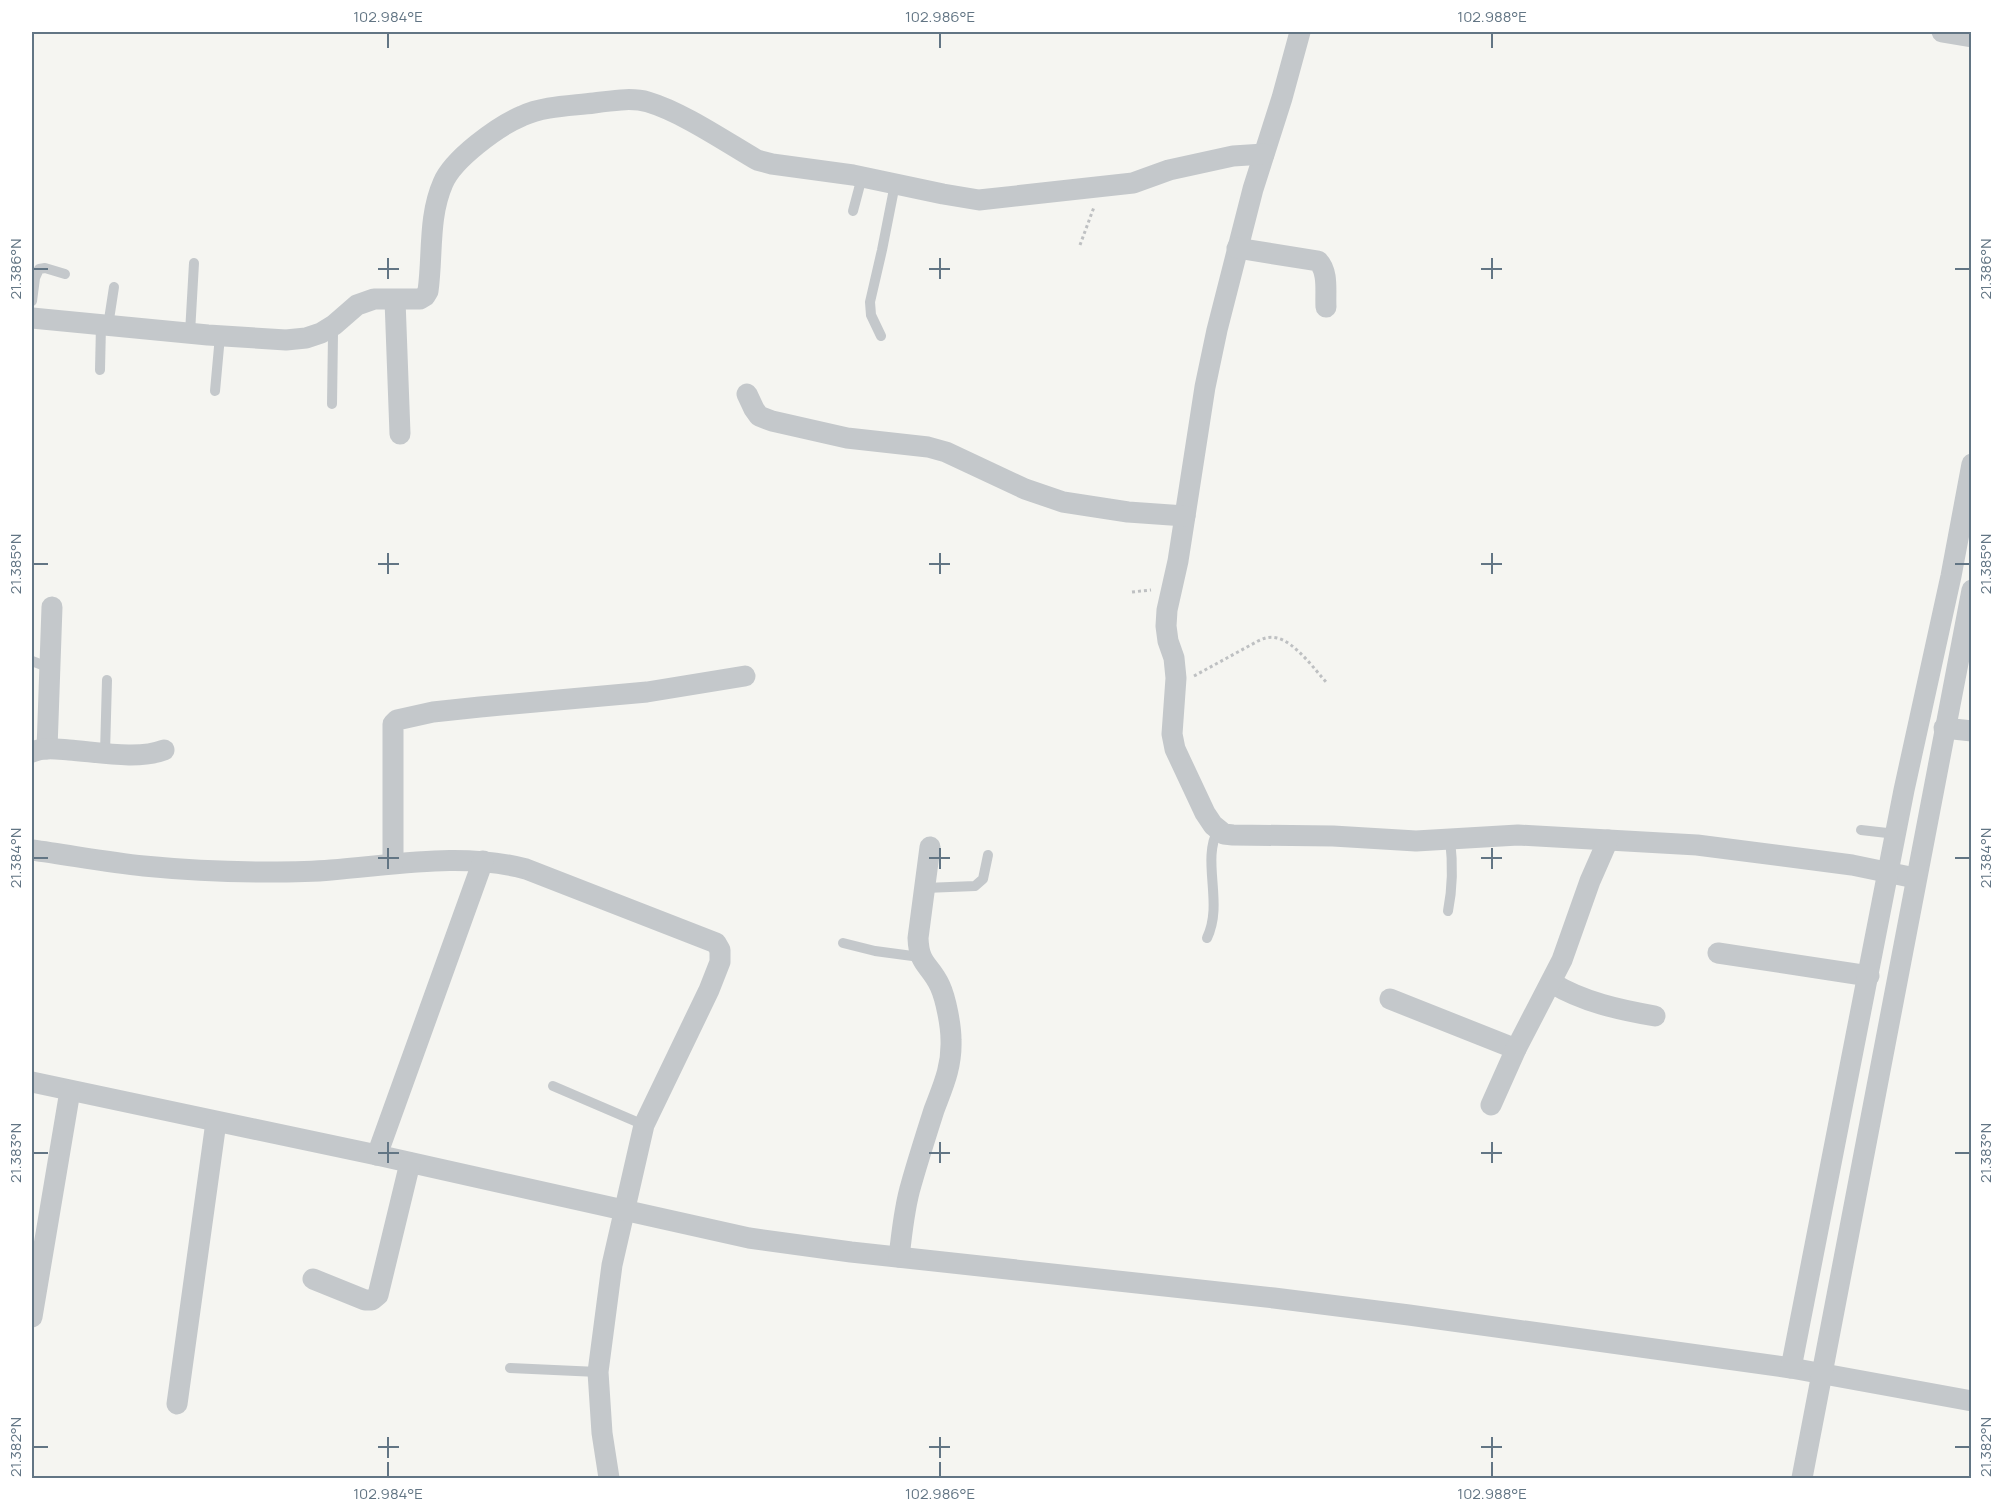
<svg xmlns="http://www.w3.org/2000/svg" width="2003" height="1510" viewBox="0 0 2003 1510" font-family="Manrope,sans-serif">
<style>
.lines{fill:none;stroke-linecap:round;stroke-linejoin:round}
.path{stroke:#bec0c2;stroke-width:3;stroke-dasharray:3 3;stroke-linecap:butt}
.lane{stroke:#c4c8cb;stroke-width:10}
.street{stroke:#c4c8cb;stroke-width:21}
.ticks{fill:none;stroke:#627584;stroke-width:2}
.neatline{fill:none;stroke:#627584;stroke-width:2}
.ticks-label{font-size:15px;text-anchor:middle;fill:#627584}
</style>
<rect width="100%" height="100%" fill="#f5f5f1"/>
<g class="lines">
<g class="path">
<polyline points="1080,245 1094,207"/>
<polyline points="1132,592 1151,590"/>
<path d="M 1194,676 L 1258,641 C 1264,638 1270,636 1277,638 C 1295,642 1315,670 1327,683"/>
</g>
<g class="lane">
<polyline points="853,211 862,177"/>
<polyline points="32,301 35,278 39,269 45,268 65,274"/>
<polyline points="108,326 114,287"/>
<polyline points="331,326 333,334 332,404"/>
<polyline points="190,333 194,263"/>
<polyline points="881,336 871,315 870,302 882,250 895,184"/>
<polyline points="100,370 101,325"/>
<polyline points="215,391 220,336"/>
<polyline points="32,661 50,668"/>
<polyline points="105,753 107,680"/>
<polyline points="1861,830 1896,834"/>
<polyline points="925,888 975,886 983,879 988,855"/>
<path d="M 1448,911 C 1453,886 1453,864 1450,839"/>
<path d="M 1207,938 C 1224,903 1201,861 1218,830"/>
<polyline points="843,943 875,951 920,957"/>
<polyline points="553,1086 644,1125"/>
<polyline points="510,1368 598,1372"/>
</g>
<g class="street">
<polyline points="1300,32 1282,98 1253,189 1217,330 1205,387 1178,561 1167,610 1166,626 1168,641 1174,658 1176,678 1172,734 1175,749 1205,813 1213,825 1224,834 1233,835 1333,836 1416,841 1518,835 1697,845 1852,865 1915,878"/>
<polyline points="1942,32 1972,37"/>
<path d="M 1237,248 L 1318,261 C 1329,272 1325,293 1326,307"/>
<polyline points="395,300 400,434"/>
<path d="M 32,318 L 208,335 L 286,340 L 306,338 L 321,333 L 334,325 L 357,305 L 374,299 L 420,299 L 425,296 L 428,291 C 433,256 428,217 443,183 C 453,159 498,126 522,116 C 544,106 570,106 594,103 C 611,101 631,97 648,102 C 682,112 726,142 757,160 L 772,164 L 853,175 L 943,194 L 979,200 L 1133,183 L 1169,170 L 1233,156 L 1264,154"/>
<polyline points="747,394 754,409 759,416 772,421 847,438 928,447 946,452 1025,489 1063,502 1128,512 1185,516"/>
<polyline points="1944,728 1972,731"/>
<polyline points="47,749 52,607"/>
<path d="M 32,752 C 44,747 56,749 69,750 C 97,752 139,760 164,750"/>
<path d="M 32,850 C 69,855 107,862 144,866 C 185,870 227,872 267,872 C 289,872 310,872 331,870 C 396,865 462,852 526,869 L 716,943 L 720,950 L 720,962 L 709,990 L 644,1125 L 612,1265 L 598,1372 L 602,1433 L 609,1478"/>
<polyline points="393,863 393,724 397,720 433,712 480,707 647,692 745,676"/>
<polyline points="1718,953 1869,976"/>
<path d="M 1552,983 C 1583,1002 1620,1010 1655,1016"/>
<polyline points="1390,999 1516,1049"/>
<polyline points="32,1082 377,1155 749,1238 851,1252 1274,1298 1409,1315 1791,1368 1972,1401"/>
<polyline points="1491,1105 1516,1049 1562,960 1590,881 1608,840"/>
<polyline points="377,1155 483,861"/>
<path d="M 899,1257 C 902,1233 904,1208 911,1185 C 918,1160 926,1135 934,1110 C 943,1086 952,1067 951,1040 C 951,1026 946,999 940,986 C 930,964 919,966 918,938 L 930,847"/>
<polyline points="313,1279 365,1300 372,1300 378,1295 410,1163"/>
<polyline points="32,1317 70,1091"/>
<polyline points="1791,1368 1904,790 1951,576 1972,464"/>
<polyline points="177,1404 216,1122"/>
<polyline points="1802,1478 1972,590"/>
</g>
</g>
<path class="ticks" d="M 388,33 L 388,48M 940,33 L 940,48M 1492,33 L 1492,48M 388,258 L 388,279M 940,258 L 940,279M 1492,258 L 1492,279M 33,269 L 48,269M 378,269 L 399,269M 929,269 L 950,269M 1481,269 L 1502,269M 1955,269 L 1970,269M 388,553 L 388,574M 940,553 L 940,574M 1492,553 L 1492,574M 33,564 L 48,564M 378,564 L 399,564M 929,564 L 950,564M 1481,564 L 1502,564M 1955,564 L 1970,564M 388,848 L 388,869M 940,848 L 940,869M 1492,848 L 1492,869M 33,858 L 48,858M 378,858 L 399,858M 929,858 L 950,858M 1481,858 L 1502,858M 1955,858 L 1970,858M 388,1142 L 388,1163M 940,1142 L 940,1163M 1492,1142 L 1492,1163M 33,1153 L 48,1153M 378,1153 L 399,1153M 929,1153 L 950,1153M 1481,1153 L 1502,1153M 1955,1153 L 1970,1153M 388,1437 L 388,1458M 940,1437 L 940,1458M 1492,1437 L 1492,1458M 33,1447 L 48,1447M 378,1447 L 399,1447M 929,1447 L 950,1447M 1481,1447 L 1502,1447M 1955,1447 L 1970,1447M 388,1462 L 388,1477M 940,1462 L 940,1477M 1492,1462 L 1492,1477"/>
<rect width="2003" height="1510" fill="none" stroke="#ffffff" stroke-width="66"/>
<rect x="33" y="33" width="1937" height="1444" class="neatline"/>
<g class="ticks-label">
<text x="388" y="22">102.984°E</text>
<text x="940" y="22">102.986°E</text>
<text x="1492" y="22">102.988°E</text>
<text transform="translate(16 269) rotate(-90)" y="5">21.386°N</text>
<text transform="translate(1986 269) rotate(-90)" y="5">21.386°N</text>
<text transform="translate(16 564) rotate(-90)" y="5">21.385°N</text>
<text transform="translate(1986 564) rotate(-90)" y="5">21.385°N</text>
<text transform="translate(16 858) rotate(-90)" y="5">21.384°N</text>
<text transform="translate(1986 858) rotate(-90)" y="5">21.384°N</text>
<text transform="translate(16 1153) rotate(-90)" y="5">21.383°N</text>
<text transform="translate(1986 1153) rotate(-90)" y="5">21.383°N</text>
<text transform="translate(16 1447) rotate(-90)" y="5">21.382°N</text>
<text transform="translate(1986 1447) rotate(-90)" y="5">21.382°N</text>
<text x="388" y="1499">102.984°E</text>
<text x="940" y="1499">102.986°E</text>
<text x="1492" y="1499">102.988°E</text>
</g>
</svg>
